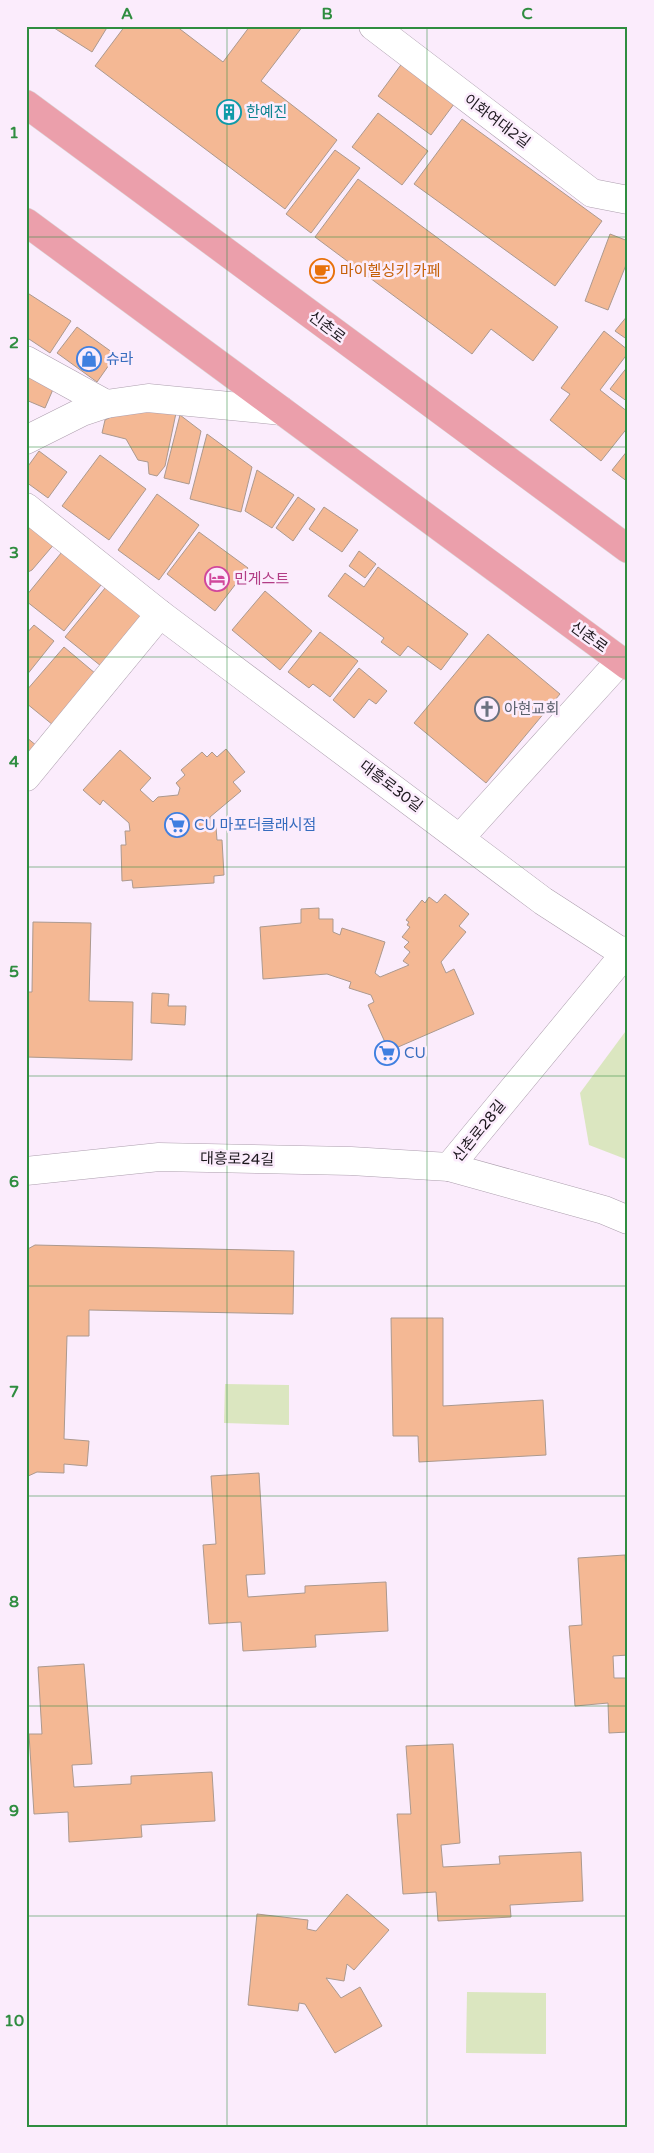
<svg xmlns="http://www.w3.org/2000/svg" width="654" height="2153" viewBox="0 0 654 2153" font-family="'Varela Round','Noto Sans KR',sans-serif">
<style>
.green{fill:#dbe6c0}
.building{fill:#f4b894;stroke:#ac998e}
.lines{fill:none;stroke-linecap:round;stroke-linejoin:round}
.minor-casing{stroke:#ad9fae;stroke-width:29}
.major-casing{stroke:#dbdadb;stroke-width:29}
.minor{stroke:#fff;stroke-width:28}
.major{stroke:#eb9fab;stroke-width:28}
.grid{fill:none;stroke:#2f8d40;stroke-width:1;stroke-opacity:0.55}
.labels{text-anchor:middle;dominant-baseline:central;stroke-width:5;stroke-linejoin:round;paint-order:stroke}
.culture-label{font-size:15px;fill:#0d838f;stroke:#fbecfc;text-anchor:start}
.street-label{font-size:15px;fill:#1c171d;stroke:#fbecfc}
.food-label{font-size:15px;fill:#c56008;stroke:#fbecfc;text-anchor:start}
.shop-label{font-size:15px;fill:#366cbe;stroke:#fbecfc;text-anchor:start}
.hotel-label{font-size:15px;fill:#b23c85;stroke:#fbecfc;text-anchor:start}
.worship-label{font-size:15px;fill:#5b616d;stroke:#fbecfc;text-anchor:start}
.neatline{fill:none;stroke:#2f8d40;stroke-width:2}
.grid-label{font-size:16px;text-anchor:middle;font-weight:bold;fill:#2f8d40}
</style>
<rect width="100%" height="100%" fill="#fbecfc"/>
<g class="green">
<polygon points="628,1028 628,1160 589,1145 580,1093"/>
<polygon points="225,1384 289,1385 289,1425 224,1423"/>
<polygon points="467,1992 546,1993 546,2054 466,2053"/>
</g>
<g class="building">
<polygon points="51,26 108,26 92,52"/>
<polygon points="125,26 176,26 223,62 250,26 303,26 261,81 337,140 285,209 95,66"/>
<polygon points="403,62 457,100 431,135 378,96"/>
<polygon points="378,113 428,151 402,185 352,147"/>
<polygon points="462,119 602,221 555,286 414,184"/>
<polygon points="335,150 360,168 311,233 286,214"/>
<polygon points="358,179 558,327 533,361 491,329 472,354 315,237"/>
<polygon points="610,234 628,241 628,260 608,310 585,301"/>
<polygon points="26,292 71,321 50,353 26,337"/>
<polygon points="628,315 628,340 615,331"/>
<polygon points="77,327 116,355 97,382 57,353"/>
<polygon points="604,331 628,350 628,353 600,390 628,412 628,427 601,461 550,420 570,394 561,388"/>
<polygon points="26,366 57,380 45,408 26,400"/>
<polygon points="628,366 628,402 610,389"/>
<polygon points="136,404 176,413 165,466 157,476 149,474 148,462 138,460 126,439 102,433 105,420"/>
<polygon points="180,415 201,431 189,484 164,478"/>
<polygon points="207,434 252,467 241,512 190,499"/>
<polygon points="628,450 628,482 612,470"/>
<polygon points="39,451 67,472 48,498 26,482 26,469"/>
<polygon points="100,455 146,489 109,540 62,506"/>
<polygon points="257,470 294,495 272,528 245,511"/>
<polygon points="157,494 199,525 159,580 118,550"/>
<polygon points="298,497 315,509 293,541 276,528"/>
<polygon points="324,507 358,530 342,552 309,529"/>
<polygon points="32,527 56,542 32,570 26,573 26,529"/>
<polygon points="199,532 248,568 215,611 167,574"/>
<polygon points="66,547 105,580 64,631 26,601 26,596"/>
<polygon points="359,551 376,564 365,578 349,566"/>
<polygon points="378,567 468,634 441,670 408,646 400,656 381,642 384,638 328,596 345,573 364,587"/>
<polygon points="110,582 145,611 101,666 65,637"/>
<polygon points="265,591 312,631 280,670 232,630"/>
<polygon points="34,625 54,641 26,676 26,634"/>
<polygon points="320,632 358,661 330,697 313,684 309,688 288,672"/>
<polygon points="488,634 560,694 486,783 414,723"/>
<polygon points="64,647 96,674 53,725 26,703 26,691"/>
<polygon points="359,668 387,691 376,704 369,699 354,718 333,700"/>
<polygon points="26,737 37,746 26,759"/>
<polygon points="226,749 245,772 233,782 241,791 210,817 210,827 216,827 217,840 222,840 224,875 214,876 214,883 133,888 132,880 122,881 121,845 126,845 125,831 130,831 129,823 103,800 100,805 83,790 120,750 151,778 140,790 153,802 158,797 178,795 180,788 176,783 185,775 181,770 202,752 207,757 212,752 217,757"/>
<polygon points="445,894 469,914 459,926 466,932 441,962 446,973 454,969 474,1014 389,1051 368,1005 374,1002 371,995 349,988 351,982 327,974 263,979 260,927 301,923 301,909 319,908 319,919 333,919 333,932 340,935 342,928 385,942 375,973 380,977 409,965 403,961 410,952 404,947 409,942 402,937 410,927 407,925 409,922 406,920 422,900 425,903 429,897 437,903"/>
<polygon points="33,922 91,923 89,1001 133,1002 132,1060 26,1057 26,992 32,992"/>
<polygon points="152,993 169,994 168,1006 186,1006 185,1025 151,1023"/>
<polygon points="35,1245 294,1251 293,1314 89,1310 89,1336 67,1336 64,1439 89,1441 87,1466 64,1464 64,1473 37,1472 26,1477 26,1250"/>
<polygon points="391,1318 443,1318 443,1406 543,1400 546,1455 419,1462 418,1436 393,1436"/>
<polygon points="259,1473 265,1574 246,1575 248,1597 305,1593 305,1586 386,1582 388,1631 315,1635 316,1647 243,1651 241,1622 209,1624 203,1545 216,1544 211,1476"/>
<polygon points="625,1555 628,1601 628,1655 613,1656 614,1678 628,1678 628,1732 609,1733 608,1703 575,1706 569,1626 582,1625 578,1558"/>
<polygon points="84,1664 92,1764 72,1765 74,1787 131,1784 131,1776 212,1772 215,1821 141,1825 142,1837 69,1842 68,1812 34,1814 29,1734 42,1734 38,1667"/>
<polygon points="453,1744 460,1843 441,1845 443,1867 500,1864 499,1856 581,1852 583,1901 510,1905 511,1917 438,1921 436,1892 403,1894 397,1814 411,1814 406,1746"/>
<polygon points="347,1894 389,1930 354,1970 347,1964 344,1981 326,1978 341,1998 360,1987 382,2026 335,2053 305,2004 299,2003 298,2011 248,2005 257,1914 308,1920 307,1929 316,1931"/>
</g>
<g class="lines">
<defs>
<g id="minor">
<polyline points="373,26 592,193 628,200"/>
<polyline points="26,360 106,404"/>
<polyline points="26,440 82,412 106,404 148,398 282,411"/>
<polyline points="26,507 160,614 543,901 628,956"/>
<polyline points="26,777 160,614"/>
<polyline points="460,838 621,660"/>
<polyline points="628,950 449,1167 604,1210 628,1220"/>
<polyline points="26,1171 159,1157 351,1161 449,1167"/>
</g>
<g id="major">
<polyline points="26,104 628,549"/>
<polyline points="26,222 628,666"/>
</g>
</defs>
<use href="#minor" class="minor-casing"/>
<use href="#major" class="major-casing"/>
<use href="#minor" class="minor"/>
<use href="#major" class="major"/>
</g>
<path class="grid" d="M 227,26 L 227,2127M 427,26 L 427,2127M 26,237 L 628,237M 26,447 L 628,447M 26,657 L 628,657M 26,867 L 628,867M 26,1076 L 628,1076M 26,1286 L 628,1286M 26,1496 L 628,1496M 26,1706 L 628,1706M 26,1916 L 628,1916"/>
<defs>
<symbol id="building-ring" viewBox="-11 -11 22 22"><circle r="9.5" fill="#fbecfc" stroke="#0f9aa8" stroke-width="1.5"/><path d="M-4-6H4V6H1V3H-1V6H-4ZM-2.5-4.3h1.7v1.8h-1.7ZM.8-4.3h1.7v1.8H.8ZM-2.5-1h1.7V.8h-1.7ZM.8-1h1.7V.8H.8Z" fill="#0f9aa8"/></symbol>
<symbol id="cafe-ring" viewBox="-11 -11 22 22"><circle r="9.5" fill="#fbecfc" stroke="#e8710a" stroke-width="1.5"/><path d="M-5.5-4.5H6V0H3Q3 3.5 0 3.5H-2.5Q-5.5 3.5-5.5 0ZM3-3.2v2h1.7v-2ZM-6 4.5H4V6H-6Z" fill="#e8710a"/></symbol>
<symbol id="shop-ring" viewBox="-11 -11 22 22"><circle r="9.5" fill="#fbecfc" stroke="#3f7fe0" stroke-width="1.5"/><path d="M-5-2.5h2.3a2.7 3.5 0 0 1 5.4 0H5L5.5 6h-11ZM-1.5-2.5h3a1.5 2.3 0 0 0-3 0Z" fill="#3f7fe0"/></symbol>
<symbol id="hotel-ring" viewBox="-11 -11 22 22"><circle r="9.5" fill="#fbecfc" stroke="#d1479c" stroke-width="1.5"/><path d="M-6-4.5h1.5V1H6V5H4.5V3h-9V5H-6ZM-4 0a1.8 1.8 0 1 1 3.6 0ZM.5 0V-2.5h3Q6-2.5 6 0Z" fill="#d1479c"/></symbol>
<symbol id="church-ring" viewBox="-11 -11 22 22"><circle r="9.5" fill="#fbecfc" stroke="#6b7280" stroke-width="1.5"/><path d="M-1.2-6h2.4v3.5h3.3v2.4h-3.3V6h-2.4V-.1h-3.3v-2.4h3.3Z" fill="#6b7280"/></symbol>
<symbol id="supermarket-ring" viewBox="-11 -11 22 22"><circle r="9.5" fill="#fbecfc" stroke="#3f7fe0" stroke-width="1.5"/><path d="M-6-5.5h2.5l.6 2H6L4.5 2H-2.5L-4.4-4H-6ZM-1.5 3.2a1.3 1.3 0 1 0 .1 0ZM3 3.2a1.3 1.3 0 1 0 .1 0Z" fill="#3f7fe0"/></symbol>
</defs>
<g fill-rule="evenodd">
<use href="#building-ring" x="215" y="98" width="28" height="28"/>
<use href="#cafe-ring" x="308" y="257" width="28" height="28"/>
<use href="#shop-ring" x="75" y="345" width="28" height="28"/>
<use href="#hotel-ring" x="203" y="565" width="28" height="28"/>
<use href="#church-ring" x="473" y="695" width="28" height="28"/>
<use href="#supermarket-ring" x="163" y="811" width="28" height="28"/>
<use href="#supermarket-ring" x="373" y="1039" width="28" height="28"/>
</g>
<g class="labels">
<g class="culture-label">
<text x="246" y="112">한예진</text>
</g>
<g class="street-label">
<text transform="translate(497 121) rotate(37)">이화여대2길</text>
<text transform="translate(327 327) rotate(37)">신촌로</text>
<text transform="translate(589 637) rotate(36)">신촌로</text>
<text transform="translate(391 786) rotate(37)">대흥로30길</text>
<text transform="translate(479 1131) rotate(-51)">신촌로28길</text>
<text transform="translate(237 1159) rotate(1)">대흥로24길</text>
</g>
<g class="food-label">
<text x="340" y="271">마이헬싱키 카페</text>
</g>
<g class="shop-label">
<text x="106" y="359">슈라</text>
<text x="194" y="825">CU 마포더클래시점</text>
<text x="404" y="1053">CU</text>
</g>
<g class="hotel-label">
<text x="234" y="579">민게스트</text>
</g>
<g class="worship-label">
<text x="504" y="709">아현교회</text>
</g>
</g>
<rect width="654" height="2153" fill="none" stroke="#fbecfc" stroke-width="55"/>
<rect x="28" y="28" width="598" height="2098" class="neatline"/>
<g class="grid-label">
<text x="127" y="19">A</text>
<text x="327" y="19">B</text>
<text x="527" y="19">C</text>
<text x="14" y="138">1</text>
<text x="14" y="348">2</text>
<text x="14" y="558">3</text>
<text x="14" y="767">4</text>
<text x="14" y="977">5</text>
<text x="14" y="1187">6</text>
<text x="14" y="1397">7</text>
<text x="14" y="1607">8</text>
<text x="14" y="1816">9</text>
<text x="14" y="2026">10</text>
</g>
</svg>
